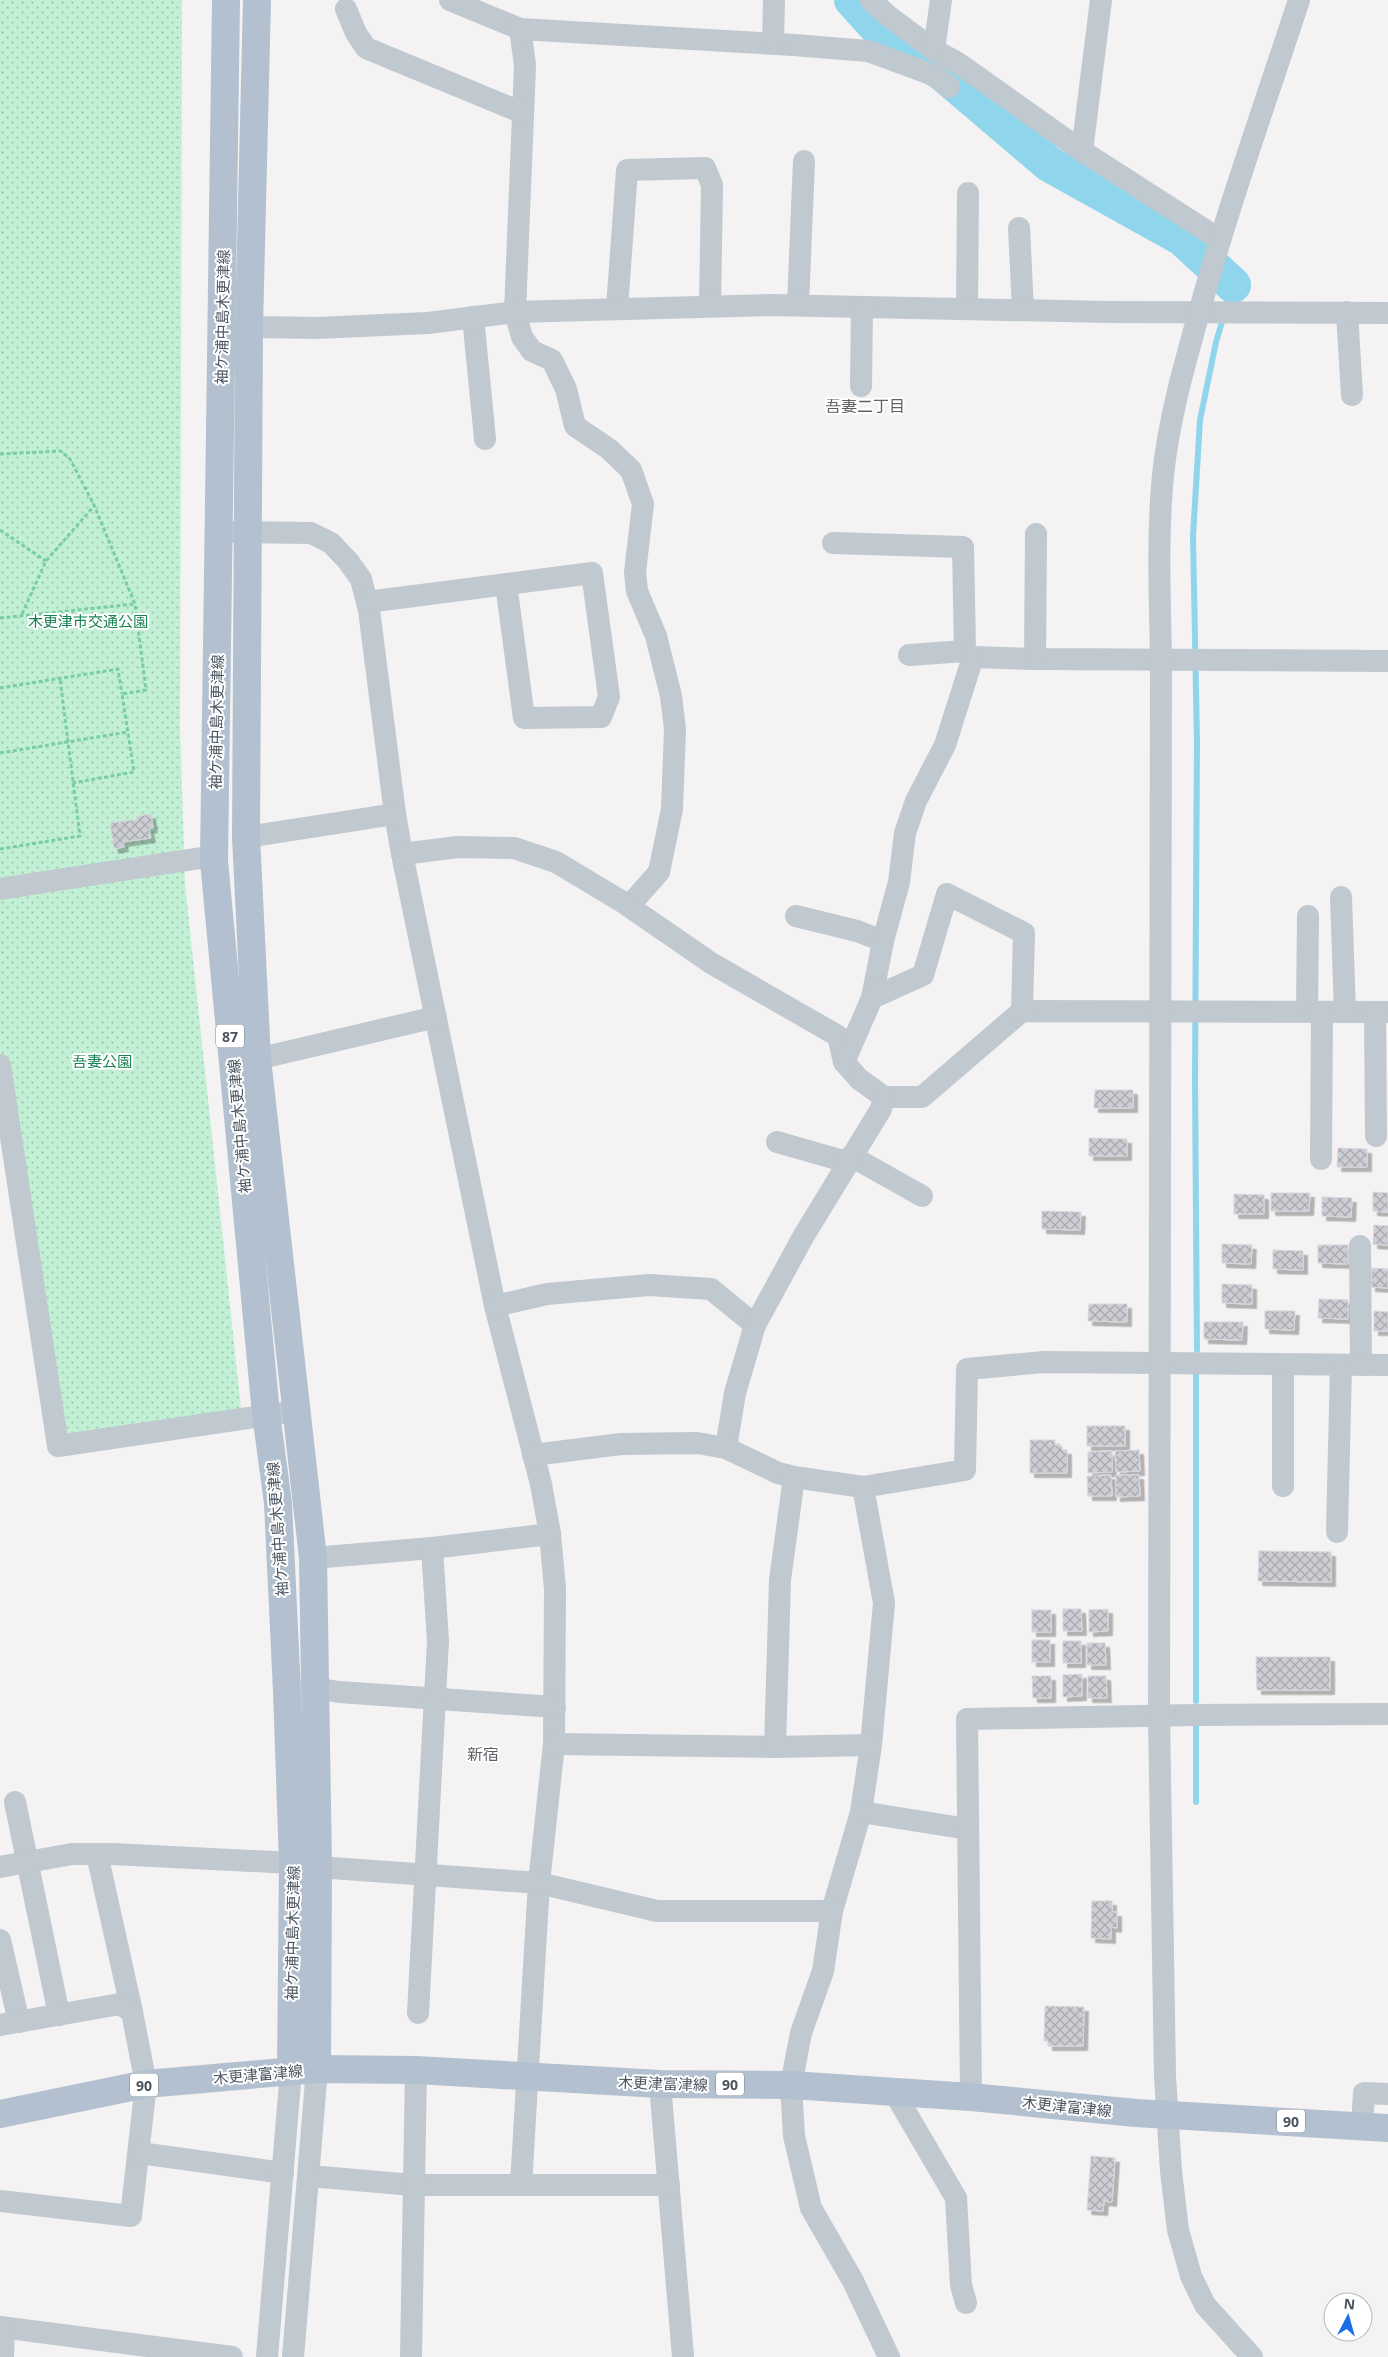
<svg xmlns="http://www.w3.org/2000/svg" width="1388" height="2357" viewBox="0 0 1388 2357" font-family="'Noto Sans','Noto Sans JP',sans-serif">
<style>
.park{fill:url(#park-dots)}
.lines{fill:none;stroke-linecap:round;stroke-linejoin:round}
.stream{stroke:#8fd6ec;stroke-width:6}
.river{stroke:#8fd6ec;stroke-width:36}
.building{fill:url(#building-cross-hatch);stroke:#d6d8dd;filter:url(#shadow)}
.path{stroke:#79cea7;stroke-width:3;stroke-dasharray:4 2.5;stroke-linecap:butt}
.minor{stroke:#c0c8d0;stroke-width:22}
.major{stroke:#b2c0d0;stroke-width:28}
.labels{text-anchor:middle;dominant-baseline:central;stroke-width:4;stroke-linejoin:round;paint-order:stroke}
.shield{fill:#fff;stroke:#80878f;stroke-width:1}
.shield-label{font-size:14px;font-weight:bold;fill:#49545f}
.street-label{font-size:15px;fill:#49545f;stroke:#fff}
.park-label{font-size:15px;fill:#188251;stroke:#fff}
.neighbourhood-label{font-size:16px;fill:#5e6267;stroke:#fff}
</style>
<defs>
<pattern id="park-dots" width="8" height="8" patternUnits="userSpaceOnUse" patternTransform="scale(1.25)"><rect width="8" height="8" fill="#c2f0d5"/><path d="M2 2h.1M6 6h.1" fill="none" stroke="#a0c5b0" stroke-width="1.8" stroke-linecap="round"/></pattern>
<pattern id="building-cross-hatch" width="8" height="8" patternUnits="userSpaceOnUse" patternTransform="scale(1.25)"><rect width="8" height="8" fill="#ccced4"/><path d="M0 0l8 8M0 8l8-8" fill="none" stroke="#a8aaaf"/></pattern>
<filter id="shadow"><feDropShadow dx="4.5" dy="4.5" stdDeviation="0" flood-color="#0004"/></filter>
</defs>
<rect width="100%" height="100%" fill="#f4f2f2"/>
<polygon class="park" points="0,0 182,0 180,727 185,884 242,1418 58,1446 0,1064"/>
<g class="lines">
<g class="stream">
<polyline points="1197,1350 1195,1079 1197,742 1193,536 1200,420 1216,342 1233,285"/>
<polyline points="1196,1701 1196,1374"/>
<polyline points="1196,1726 1196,1802"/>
</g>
<polyline class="river" points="852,0 891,43 941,72 1049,164 1182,238 1233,285"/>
</g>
<g class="building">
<polygon points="151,814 153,828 149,829 151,838 123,842 124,847 114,849 110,823 139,819 138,816"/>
<polygon points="1095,1090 1133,1090 1133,1108 1094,1108"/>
<polygon points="1089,1138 1127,1139 1127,1156 1089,1156"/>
<polygon points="1338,1148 1367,1149 1367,1167 1337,1167"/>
<polygon points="1373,1192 1388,1193 1388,1212 1373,1211"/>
<polygon points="1271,1193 1310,1193 1309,1211 1271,1211"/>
<polygon points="1234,1194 1264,1195 1264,1214 1234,1214"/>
<polygon points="1322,1197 1352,1198 1351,1217 1322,1216"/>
<polygon points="1042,1211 1081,1212 1080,1230 1042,1229"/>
<polygon points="1374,1225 1388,1226 1388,1245 1373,1244"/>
<polygon points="1222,1244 1252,1245 1251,1264 1222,1263"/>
<polygon points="1318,1245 1348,1245 1348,1264 1318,1263"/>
<polygon points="1273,1250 1303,1251 1303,1270 1273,1269"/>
<polygon points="1372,1268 1388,1269 1388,1288 1371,1287"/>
<polygon points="1222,1284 1252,1285 1252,1304 1222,1303"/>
<polygon points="1319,1299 1348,1300 1348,1319 1318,1318"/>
<polygon points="1089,1304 1127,1304 1127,1322 1088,1321"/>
<polygon points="1265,1311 1295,1311 1294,1330 1265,1329"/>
<polygon points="1374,1311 1388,1312 1388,1331 1374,1331"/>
<polygon points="1204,1322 1243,1322 1242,1340 1204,1339"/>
<rect x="1087" y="1426" width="38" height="20"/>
<polygon points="1030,1440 1055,1440 1055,1445 1062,1446 1062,1450 1067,1450 1067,1473 1030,1473"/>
<polygon points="1139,1450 1140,1471 1116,1472 1115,1451"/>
<polygon points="1112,1451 1112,1472 1088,1473 1088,1452"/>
<polygon points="1111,1475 1112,1496 1088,1496 1087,1476"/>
<polygon points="1116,1475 1139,1475 1140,1496 1116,1497"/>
<polygon points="1259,1551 1331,1552 1331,1582 1258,1581"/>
<polygon points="1063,1609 1081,1609 1082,1631 1063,1631"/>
<polygon points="1108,1609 1108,1631 1089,1632 1089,1610"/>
<rect x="1032" y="1610" width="19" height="22"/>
<rect x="1032" y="1640" width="18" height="22"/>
<rect x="1063" y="1641" width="18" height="22"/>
<polygon points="1087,1643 1105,1643 1106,1665 1087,1665"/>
<polygon points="1256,1657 1330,1657 1330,1690 1257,1690"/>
<polygon points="1082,1674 1082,1696 1063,1697 1063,1675"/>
<polygon points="1032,1676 1051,1676 1051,1698 1033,1698"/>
<polygon points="1088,1676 1106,1676 1107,1698 1088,1698"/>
<polygon points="1092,1901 1112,1901 1112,1912 1117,1912 1117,1928 1111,1927 1111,1939 1091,1938"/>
<polygon points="1045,2006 1084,2007 1083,2046 1048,2046 1048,2041 1044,2041"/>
<polygon points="1091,2156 1115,2158 1112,2202 1104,2201 1103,2211 1087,2210"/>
</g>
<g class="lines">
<g class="path">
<polyline points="0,454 61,451 70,459 94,505 135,604 146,690 122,694 134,772 73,783"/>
<polyline points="0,530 46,561"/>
<polyline points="22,614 46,561 94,506"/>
<polyline points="0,618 135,604"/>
<polyline points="0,688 118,669 122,694"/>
<polyline points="0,753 128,732"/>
<polyline points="0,849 80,836 60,679"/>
</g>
<g class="minor">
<polyline points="450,0 520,29 525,65 515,312 522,337 532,351 552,360 566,389 575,426 609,449 631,470 643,504 635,572 637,591 656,636 671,696 675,729 672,809 659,872 629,906"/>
<polyline points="871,0 887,15 934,50 958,63 1082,151 1219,239"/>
<polyline points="346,9 356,33 366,48 523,113"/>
<polyline points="520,29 794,45 868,51 936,76 949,87"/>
<polyline points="773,43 774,0"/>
<polyline points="934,50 941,0"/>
<polyline points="1082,151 1101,0"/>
<polyline points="1019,228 1023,310"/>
<polyline points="798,305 804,161"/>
<polyline points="617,308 627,170 705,168 712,185 710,306"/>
<polyline points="967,309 968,193"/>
<polyline points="1347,312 1352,395"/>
<polyline points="473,317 485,439"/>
<polyline points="249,327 316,328 428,323 515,312 770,305 1108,312 1388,313"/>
<polyline points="861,386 862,307"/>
<polyline points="233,532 311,533 331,543 348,561 361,579 369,610 395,814 402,854 495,1306 541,1484 550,1534 555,1589 554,1744 539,1883 521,2185"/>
<polyline points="833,543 963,547 965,651 973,657 1035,659 1388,661"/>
<polyline points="367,602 592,573 609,697 601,717 524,718 506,584"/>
<polyline points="909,655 965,651"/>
<polyline points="1035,659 1036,534"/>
<polyline points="246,837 395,814"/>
<polyline points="402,854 458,847 514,848 556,862 621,901 711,963 838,1036 844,1062 859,1079 884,1097 922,1097 1022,1011 1388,1012"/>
<polyline points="0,889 214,856"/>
<polyline points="1341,897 1345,1012"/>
<polyline points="796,916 857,931 883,941"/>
<polyline points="872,998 883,941 899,882 905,833 916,801 945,745 973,657"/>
<polyline points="1307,1012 1308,916"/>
<polyline points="1375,1012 1376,1136"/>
<polyline points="257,1059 436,1017"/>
<polyline points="844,1062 872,998 923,975 947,894 1024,933 1022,1011"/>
<polyline points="0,1065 58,1446 296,1411"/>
<polyline points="777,1142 847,1162"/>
<polyline points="851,1156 922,1196"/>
<polyline points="1321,1159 1322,1012"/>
<polyline points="1360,1246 1361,1365"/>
<polyline points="495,1306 547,1294 649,1285 711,1289 755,1325"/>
<polyline points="1283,1365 1283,1486"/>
<polyline points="726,1448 735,1393 755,1325 803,1237 881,1109 884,1097"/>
<polyline points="533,1455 621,1444 697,1443 726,1448 778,1473 794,1477 863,1487 965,1470 967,1369 1044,1362 1388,1365"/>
<polyline points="863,1487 884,1603 871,1745 861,1812 832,1911 823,1971 801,2033 791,2085 794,2136 811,2208 853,2281 889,2357"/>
<polyline points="1337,1532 1341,1365"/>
<polyline points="313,1558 432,1548 550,1534"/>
<polyline points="314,1688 339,1692 555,1707"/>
<polyline points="554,1744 775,1747 871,1745"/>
<polyline points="775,1747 780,1580 794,1477"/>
<polyline points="15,1802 59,2015"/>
<polyline points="861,1812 968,1829"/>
<polyline points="97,1854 132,2012"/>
<polyline points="0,1867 72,1854 113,1854 293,1863"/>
<polyline points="318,1867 539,1883 657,1911 832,1911"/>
<polyline points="0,1940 19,2022"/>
<polyline points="418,2013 438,1641 432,1548"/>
<polyline points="0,2025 120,2004 132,2012 146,2084 131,2216 0,2201"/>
<polyline points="660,2084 683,2357"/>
<polyline points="894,2092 956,2198 961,2285 966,2303"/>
<polyline points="971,2097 967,1719 1196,1715 1388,1714"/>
<polyline points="1362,2126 1364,2093 1388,2094"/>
<polyline points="140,2153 283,2173"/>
<polyline points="309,2176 413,2185 669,2185"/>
<polyline points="0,2327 232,2357"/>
<polyline points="3,2357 4,2328"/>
<polyline points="267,2357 291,2071"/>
<polyline points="293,2357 317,2069"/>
<polyline points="411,2357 416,2070"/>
<path d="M 1252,2357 L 1205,2305 L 1191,2276 L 1178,2230 L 1171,2171 L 1165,2076 L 1159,1716 L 1161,660 C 1160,598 1157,536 1163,475 C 1169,419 1184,366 1199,313 C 1228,207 1265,104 1299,0"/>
</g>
<g class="major">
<polyline points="226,0 214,861 266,1414 278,1503 287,1691 293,1863 291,2071"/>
<polyline points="257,0 249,327 246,837 257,1059 313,1558 318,1867 317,2069"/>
<polyline points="0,2114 146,2084 317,2069 416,2070 660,2084 791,2085 971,2097 1136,2113 1388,2128"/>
</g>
</g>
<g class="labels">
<g class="shield">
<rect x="216" y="1024.5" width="28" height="23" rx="4"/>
<rect x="716" y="2072.5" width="28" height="23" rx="4"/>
<rect x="130" y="2073.5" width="28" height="23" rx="4"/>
<rect x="1277" y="2109.5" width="28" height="23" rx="4"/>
</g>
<g class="shield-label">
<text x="230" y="1036">87</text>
<text x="730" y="2084">90</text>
<text x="144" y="2085">90</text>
<text x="1291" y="2121">90</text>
</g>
<g class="street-label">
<text transform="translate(222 317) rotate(-89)">袖ケ浦中島木更津線</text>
<text transform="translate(216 722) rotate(-89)">袖ケ浦中島木更津線</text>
<text transform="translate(239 1126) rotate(-95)">袖ケ浦中島木更津線</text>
<text transform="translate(277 1529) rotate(-94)">袖ケ浦中島木更津線</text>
<text transform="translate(292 1933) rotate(-89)">袖ケ浦中島木更津線</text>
<text transform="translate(258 2074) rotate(-5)">木更津富津線</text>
<text transform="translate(663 2083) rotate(2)">木更津富津線</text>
<text transform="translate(1067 2106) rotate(6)">木更津富津線</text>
</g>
<g class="park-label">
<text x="88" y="621">木更津市交通公園</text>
<text x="102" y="1061">吾妻公園</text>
</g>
<g class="neighbourhood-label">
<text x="865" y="406">吾妻二丁目</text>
<text x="483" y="1754">新宿</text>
</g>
</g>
<g transform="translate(1348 2317) rotate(6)"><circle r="24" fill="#ffffff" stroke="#b6bbbf"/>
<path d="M0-4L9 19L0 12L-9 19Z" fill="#1b6de5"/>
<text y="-8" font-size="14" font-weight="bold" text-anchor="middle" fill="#49545f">N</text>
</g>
</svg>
